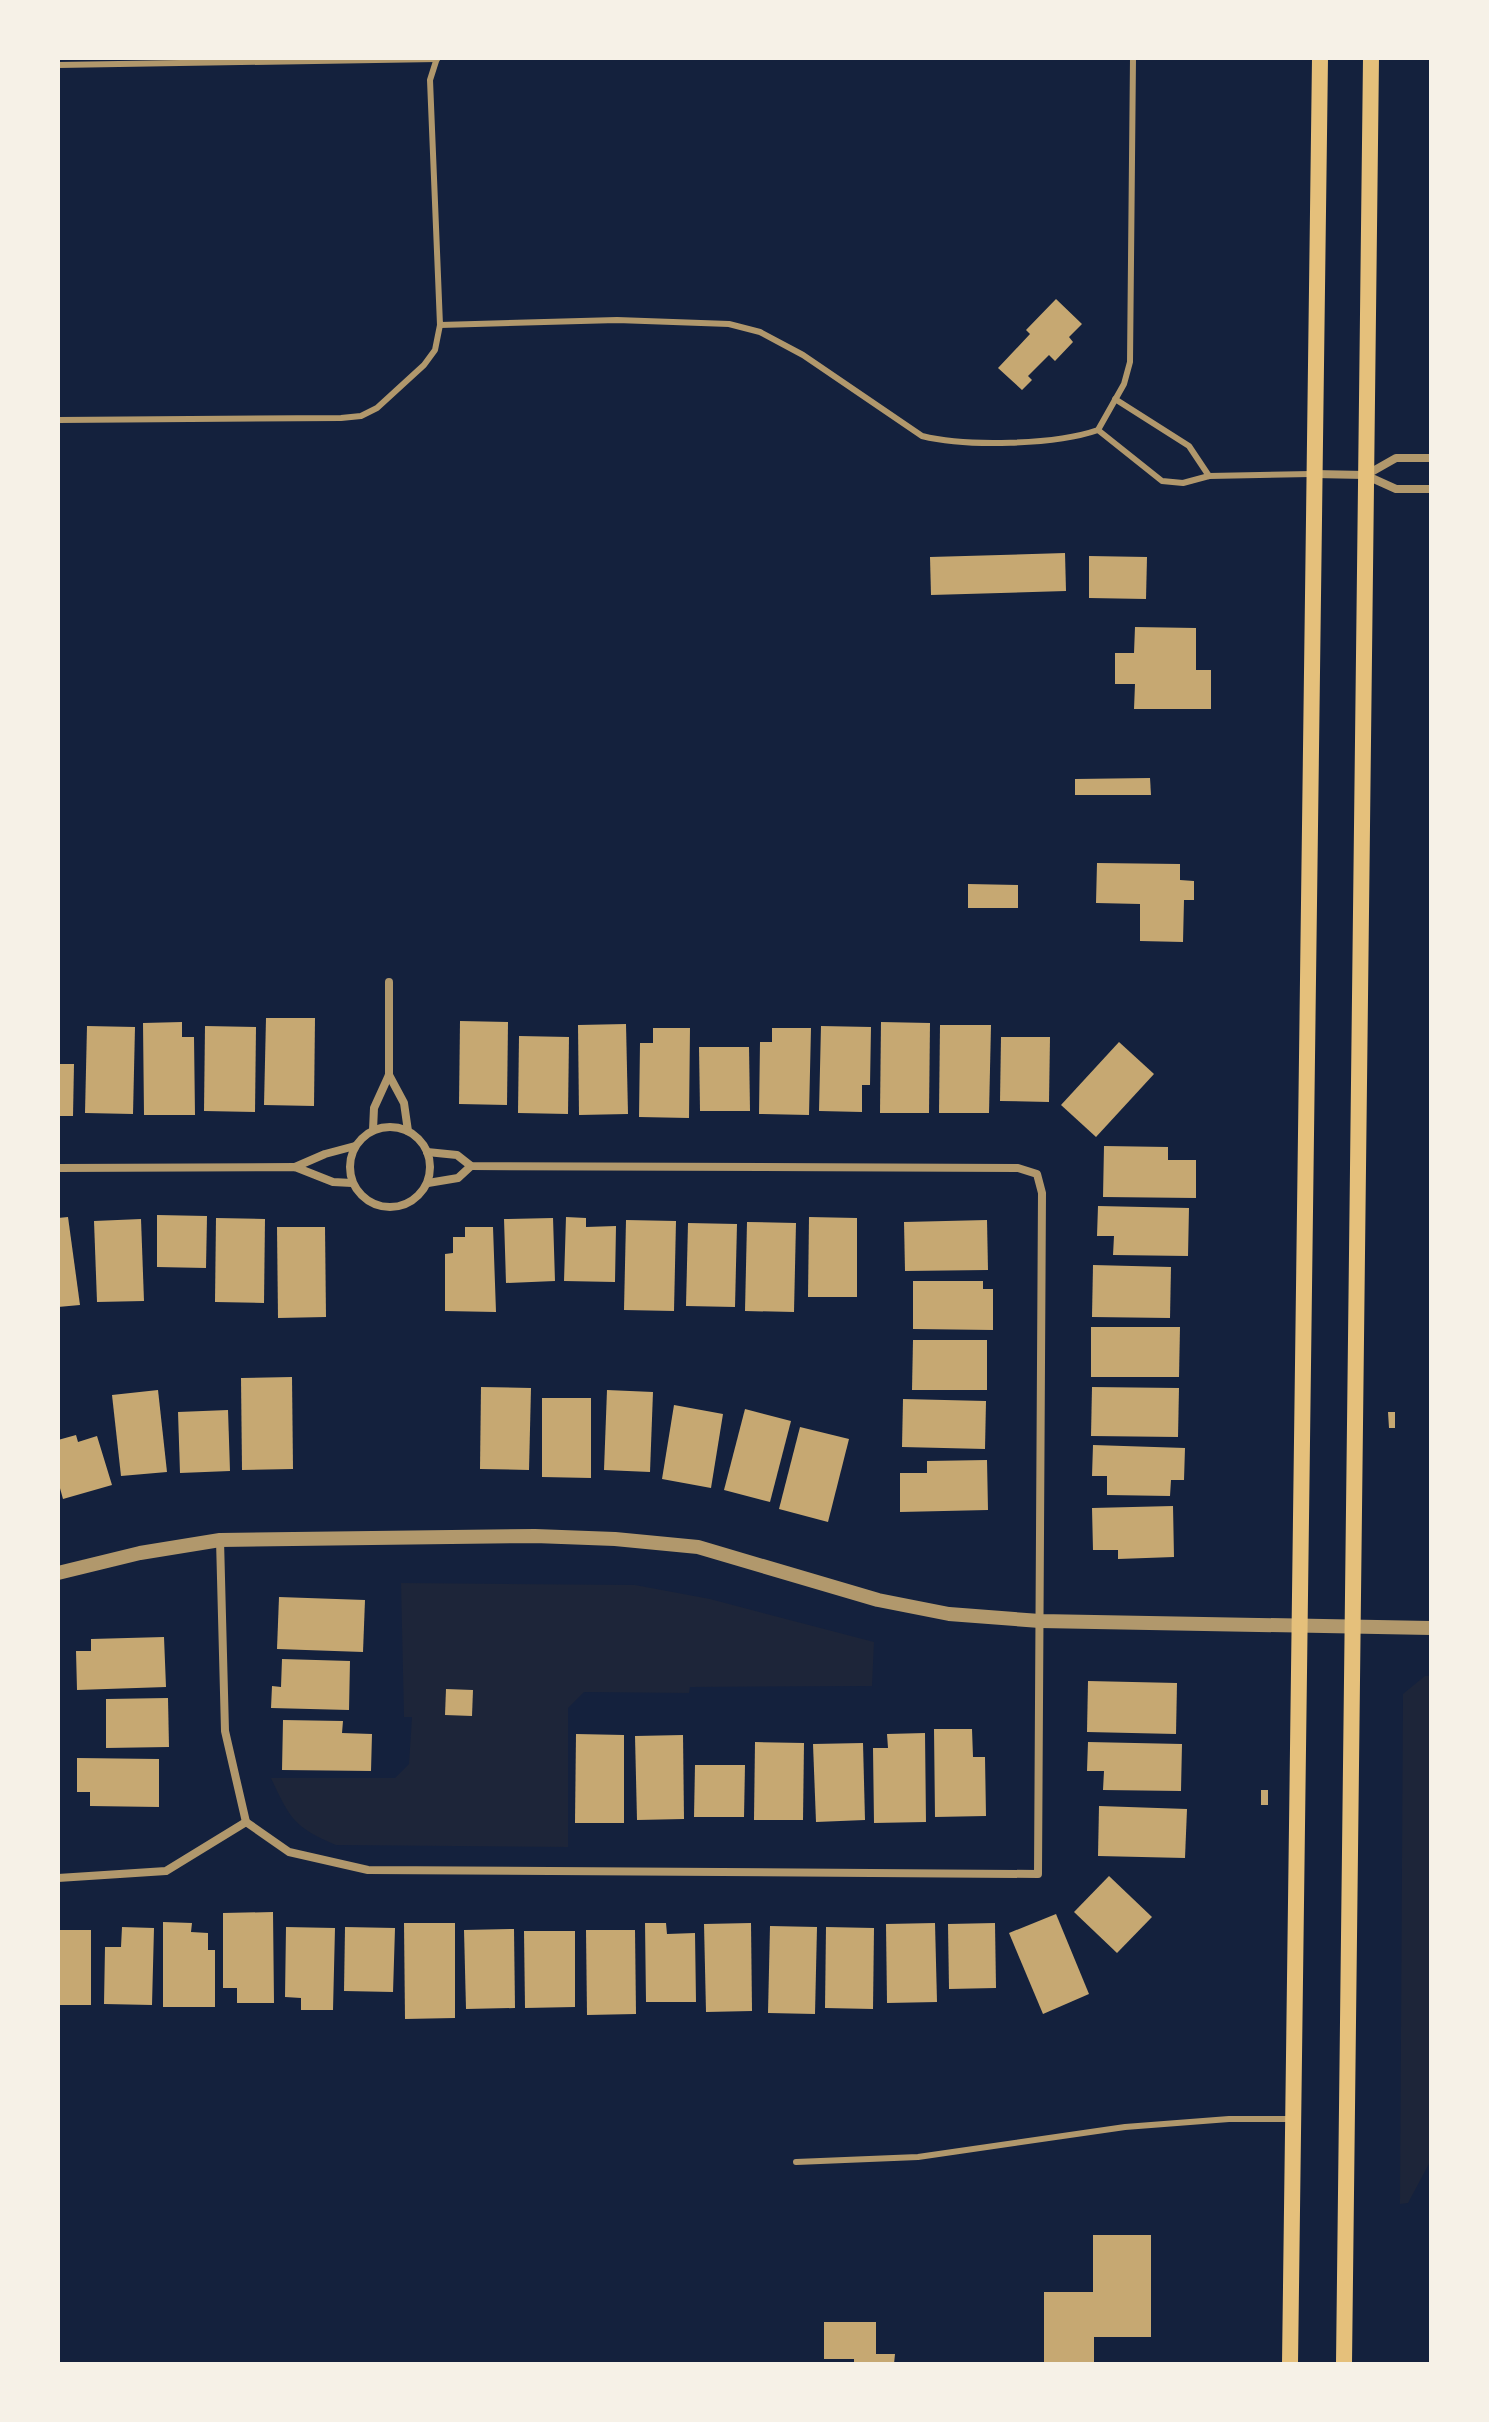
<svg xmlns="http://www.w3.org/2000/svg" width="1489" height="2422" viewBox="0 0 1489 2422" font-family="Commissioner,sans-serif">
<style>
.green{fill:#1d2539}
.building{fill:#c6a872}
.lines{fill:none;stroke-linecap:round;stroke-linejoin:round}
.service{stroke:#b1986c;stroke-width:6}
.minor{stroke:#b1986c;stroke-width:8}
.tertiary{stroke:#b1986c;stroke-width:14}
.secondary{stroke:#e5c07b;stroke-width:16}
</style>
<rect width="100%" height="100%" fill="#14213d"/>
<g class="green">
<path d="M 401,1583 L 635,1585 L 710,1599 L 874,1642 L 872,1686 L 690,1687 L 689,1693 L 584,1692 L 568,1708 L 568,1847 L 336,1845 C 294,1827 290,1819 271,1778 L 395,1778 L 409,1764 L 412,1717 L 404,1717 Z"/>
<polygon points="1425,1676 1431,1676 1431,2160 1408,2203 1400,2204 1403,1694"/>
</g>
<g class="building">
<polygon points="1056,299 1082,324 1069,337 1073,342 1055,361 1049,355 1028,376 1032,380 1022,390 998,368 1030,334 1026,330"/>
<polygon points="1065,553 1066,591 931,595 930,557"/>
<polygon points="1089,556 1147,557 1146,599 1089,598"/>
<polygon points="1135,627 1196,628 1196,670 1211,670 1211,709 1134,709 1135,684 1115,684 1115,653 1134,653"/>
<polygon points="1150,778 1151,795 1075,795 1075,779"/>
<polygon points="1097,863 1180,864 1180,880 1194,881 1194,900 1184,900 1183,942 1140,941 1140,904 1096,903"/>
<polygon points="968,884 1018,885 1018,908 968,908"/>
<polygon points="266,1018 315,1018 314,1106 264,1105"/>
<polygon points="460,1021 508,1022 507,1105 459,1104"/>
<polygon points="182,1022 182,1037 194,1037 195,1115 144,1115 143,1023"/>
<polygon points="881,1022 930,1023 929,1113 880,1113"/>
<polygon points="626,1024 628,1114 579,1115 578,1025"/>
<polygon points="940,1025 991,1025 989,1113 939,1113"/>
<polygon points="87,1026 135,1027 133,1114 85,1113"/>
<polygon points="205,1026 256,1027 255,1112 204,1111"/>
<polygon points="821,1026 871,1027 870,1085 862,1085 862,1112 819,1111"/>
<polygon points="653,1028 690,1028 689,1118 639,1117 640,1043 653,1043"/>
<polygon points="772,1028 811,1028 809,1115 759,1114 760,1042 772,1042"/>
<polygon points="519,1036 569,1037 568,1114 518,1113"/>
<polygon points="1001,1037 1050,1037 1049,1102 1000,1101"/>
<polygon points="1119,1042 1154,1074 1096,1137 1061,1105"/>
<polygon points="699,1047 749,1047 750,1111 700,1111"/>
<polygon points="58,1064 74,1064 73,1116 58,1116"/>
<polygon points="1104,1146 1168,1147 1168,1160 1196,1160 1196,1198 1103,1197"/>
<polygon points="1098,1206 1189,1208 1188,1256 1113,1255 1114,1236 1097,1236"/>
<polygon points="157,1215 207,1216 206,1268 157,1267"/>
<polygon points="68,1217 80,1305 58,1307 58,1218"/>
<polygon points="566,1217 586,1218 586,1227 616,1226 615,1282 564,1281"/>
<polygon points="809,1217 857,1218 857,1297 808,1297"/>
<polygon points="216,1218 265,1219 264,1303 215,1302"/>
<polygon points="553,1218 555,1281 506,1283 504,1219"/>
<polygon points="141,1219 144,1301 97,1302 94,1221"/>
<polygon points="626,1220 676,1221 674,1311 624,1310"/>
<polygon points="987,1220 988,1270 905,1271 904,1222"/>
<polygon points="747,1222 796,1223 794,1312 745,1311"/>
<polygon points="688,1223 737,1224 735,1307 686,1306"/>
<polygon points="277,1227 325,1227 326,1317 278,1318"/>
<polygon points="465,1227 493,1227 496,1312 445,1311 445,1254 453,1253 453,1237 465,1237"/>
<polygon points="1093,1265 1171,1267 1170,1318 1092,1317"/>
<polygon points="913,1281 983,1281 983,1289 993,1289 993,1330 913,1329"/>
<polygon points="1091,1327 1180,1327 1179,1377 1091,1377"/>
<polygon points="913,1340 987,1340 987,1390 912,1390"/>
<polygon points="292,1377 293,1469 242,1470 241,1378"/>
<polygon points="481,1387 531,1388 529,1470 480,1469"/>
<polygon points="1092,1387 1179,1388 1178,1437 1091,1436"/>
<polygon points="158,1390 167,1472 121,1476 112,1395"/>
<polygon points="607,1390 653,1392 650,1472 604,1470"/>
<polygon points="542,1398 591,1398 591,1478 542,1477"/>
<polygon points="903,1399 986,1401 985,1449 902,1447"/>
<polygon points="674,1405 723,1414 711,1488 662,1479"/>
<polygon points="745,1409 791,1421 770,1502 724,1490"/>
<polygon points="228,1410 230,1471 180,1473 178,1412"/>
<polygon points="1388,1412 1395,1412 1395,1428 1389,1428"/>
<polygon points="800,1427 849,1439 828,1522 779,1509"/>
<polygon points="76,1435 78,1442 97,1436 112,1485 63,1499 58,1481 58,1440"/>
<polygon points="1093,1445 1185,1448 1184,1480 1171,1480 1170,1496 1107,1495 1107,1476 1092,1476"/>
<polygon points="987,1460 988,1510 900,1512 900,1473 927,1473 927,1461"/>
<polygon points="1173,1506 1174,1557 1118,1559 1118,1550 1093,1550 1092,1508"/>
<polygon points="279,1597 365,1600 363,1652 277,1649"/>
<polygon points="164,1637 166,1687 77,1690 76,1651 91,1651 91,1639"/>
<polygon points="282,1659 350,1661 349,1710 271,1708 272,1686 281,1687"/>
<polygon points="1088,1681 1177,1683 1176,1734 1087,1732"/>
<polygon points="446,1689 473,1690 472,1716 445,1715"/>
<polygon points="168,1698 169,1747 106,1748 106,1699"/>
<polygon points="283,1720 343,1721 342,1733 372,1734 371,1771 282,1770"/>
<polygon points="934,1729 972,1729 973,1757 985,1757 986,1816 935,1817"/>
<polygon points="925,1733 926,1822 874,1823 873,1748 888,1748 887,1734"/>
<polygon points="576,1734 624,1735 624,1823 575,1823"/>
<polygon points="683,1735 684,1819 637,1820 635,1736"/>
<polygon points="755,1742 804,1743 803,1820 754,1820"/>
<polygon points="1088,1742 1182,1744 1181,1791 1103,1790 1104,1771 1087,1771"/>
<polygon points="863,1743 865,1820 816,1822 813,1744"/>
<polygon points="77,1758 159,1759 159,1807 90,1806 90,1792 77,1792"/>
<polygon points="695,1765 745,1765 744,1817 694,1817"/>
<rect x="1261" y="1790" width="7" height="15"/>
<polygon points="1099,1806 1187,1809 1185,1858 1098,1856"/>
<polygon points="1109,1876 1152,1917 1117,1953 1074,1912"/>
<polygon points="273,1912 274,2003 237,2003 237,1988 223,1988 223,1913"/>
<polygon points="1056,1914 1089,1994 1043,2014 1009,1933"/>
<polygon points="163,1922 192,1923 191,1932 208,1933 208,1950 215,1950 215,2007 163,2007"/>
<polygon points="404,1923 455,1923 455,2018 405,2019"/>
<polygon points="645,1923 666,1923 667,1934 695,1933 696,2002 646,2002"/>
<polygon points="751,1923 752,2011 706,2012 704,1924"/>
<polygon points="935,1923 937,2002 887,2003 886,1924"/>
<polygon points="995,1923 996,1988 949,1989 948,1924"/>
<polygon points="770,1926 817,1927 815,2014 768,2013"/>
<polygon points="122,1927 154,1928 152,2005 104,2004 105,1947 121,1947"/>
<polygon points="286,1927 335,1928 333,2010 301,2010 301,1998 285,1997"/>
<polygon points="345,1927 395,1928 393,1992 344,1991"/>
<polygon points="826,1927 874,1928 873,2009 825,2008"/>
<polygon points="514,1929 515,2008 466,2009 464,1930"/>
<rect x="58" y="1930" width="33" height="75"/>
<polygon points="586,1930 635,1930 636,2014 587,2015"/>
<polygon points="524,1931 575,1931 575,2007 525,2008"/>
<polygon points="1093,2235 1151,2235 1151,2337 1094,2337 1094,2363 1044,2362 1044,2292 1093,2292"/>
<polygon points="824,2322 876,2322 876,2354 895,2354 894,2364 854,2364 854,2359 824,2359"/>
</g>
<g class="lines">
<g class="service">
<path d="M 437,58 L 430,80 L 440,325 L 617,320 L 729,324 L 760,332 L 803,355 L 922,436 C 966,447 1055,445 1098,430 L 1124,384 L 1130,362 L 1133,58"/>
<polyline points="58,65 437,59"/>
<polyline points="1115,399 1189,446 1209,476"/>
<polyline points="58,420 341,418 361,416 377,408 424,365 435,350 440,325"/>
<polyline points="1098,430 1162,481 1183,483 1209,476 1311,474"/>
<polyline points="796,2162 918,2157 1125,2127 1229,2119 1291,2119"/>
</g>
<g class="minor">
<polyline points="1314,474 1365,475 1396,489 1431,489"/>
<polyline points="1366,475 1396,458 1431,458"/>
<polyline points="389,1075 404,1103 408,1131"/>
<circle cx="390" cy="1167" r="40"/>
<polyline points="373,1130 374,1108 389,1075 389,982"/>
<polyline points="295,1167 325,1154 355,1146"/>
<polyline points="58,1168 295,1167 333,1182 352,1183"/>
<polyline points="428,1183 458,1178 471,1166"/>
<polyline points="220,1540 225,1731 246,1822"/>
<polyline points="58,1878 166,1871 246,1822 289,1852 368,1870 1038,1874 1042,1193 1037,1174 1018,1168 471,1166 457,1155 427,1152"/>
</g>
<polyline class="tertiary" points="58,1573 140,1553 220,1540 535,1536 615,1539 698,1547 878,1600 949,1614 1040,1621 1431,1628"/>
<g class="secondary">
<polyline points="1290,2364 1320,58"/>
<polyline points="1344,2364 1371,58"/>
</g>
</g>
<rect width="1489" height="2422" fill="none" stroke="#f6f1e7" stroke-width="120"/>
</svg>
